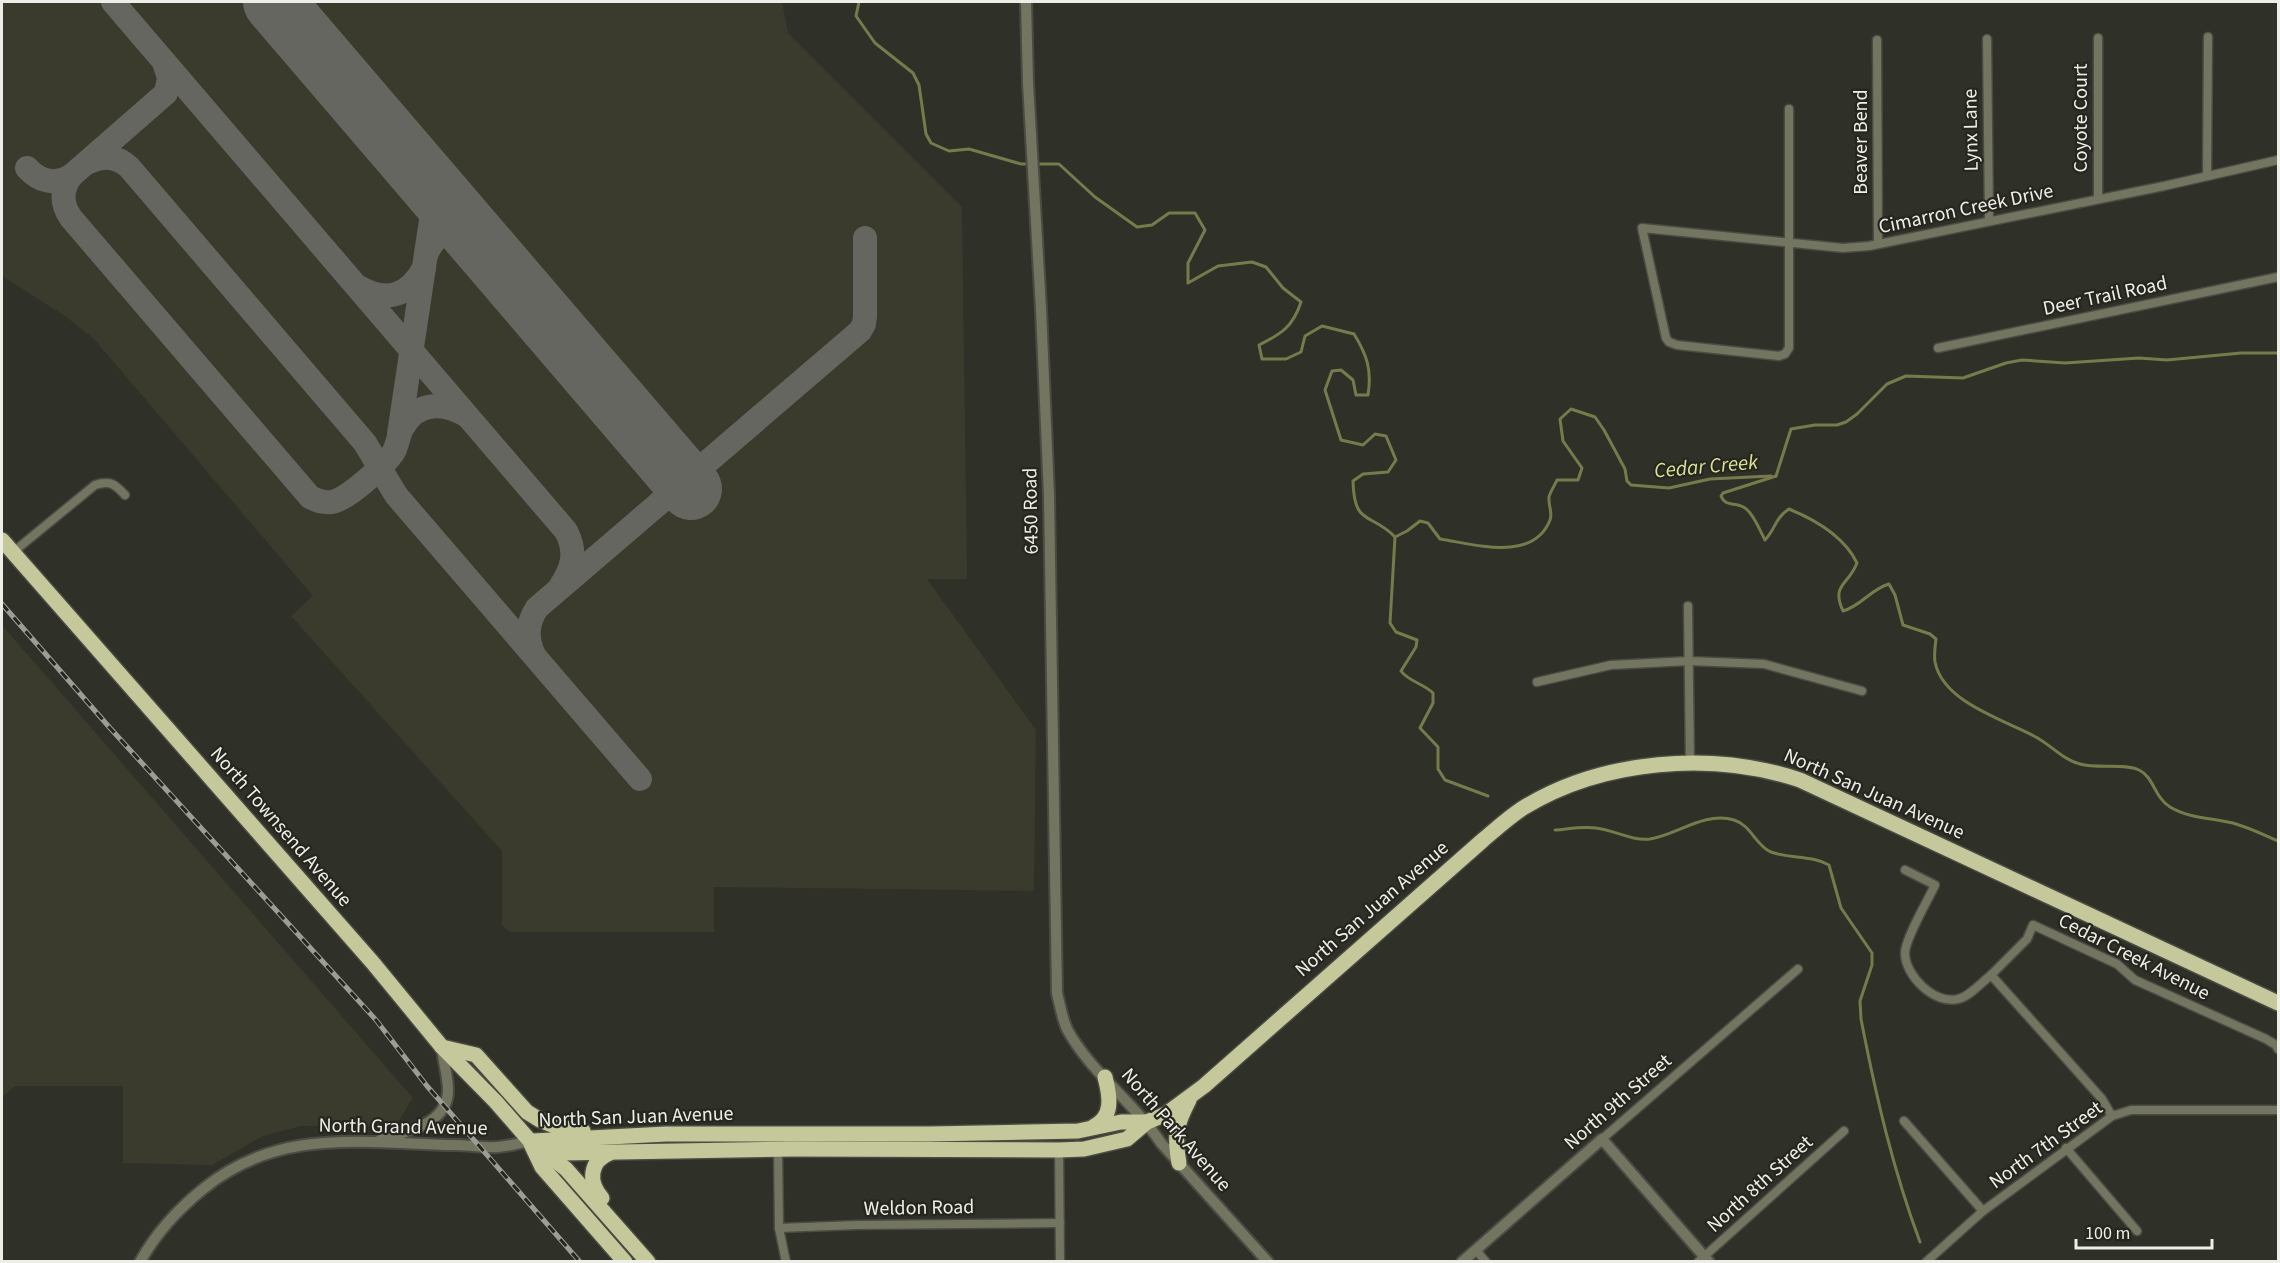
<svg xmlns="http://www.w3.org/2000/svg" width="2280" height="1263" viewBox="0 0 2280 1263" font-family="'Source Sans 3',sans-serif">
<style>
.built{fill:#3a3b2d}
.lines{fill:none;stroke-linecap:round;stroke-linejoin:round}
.stream{stroke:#777b4c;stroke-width:3}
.taxiway{stroke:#666660;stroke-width:24}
.runway{stroke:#666660;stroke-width:62}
.minor-casing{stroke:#4a4b43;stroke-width:11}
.tertiary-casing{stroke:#4a4b43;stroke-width:14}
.trunk-casing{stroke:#4a4b43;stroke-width:18}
.minor{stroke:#737561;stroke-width:8}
.tertiary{stroke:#737561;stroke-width:10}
.trunk{stroke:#c4c89a;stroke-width:15}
.rail-casing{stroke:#9c9d97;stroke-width:5}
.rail{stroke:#26261f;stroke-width:3;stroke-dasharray:9;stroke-linecap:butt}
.labels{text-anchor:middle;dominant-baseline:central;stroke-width:4.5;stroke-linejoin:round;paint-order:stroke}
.street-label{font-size:20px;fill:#edeee8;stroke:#26261f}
.water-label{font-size:21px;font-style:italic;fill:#dbe297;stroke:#26261f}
</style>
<rect width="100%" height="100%" fill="#2f3028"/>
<g class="built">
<polygon points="2,2 782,2 788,33 962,207 967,579 927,579 1036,730 1034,891 714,887 714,932 510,932 502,925 502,851 291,616 313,596 94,339 65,316 2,276"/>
<polygon points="2,625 413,1098 396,1125 301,1126 263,1136 212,1165 123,1163 123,1086 15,1086 2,1097"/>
</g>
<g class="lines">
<g class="stream">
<polyline points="859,2 856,16 875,43 913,73 919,85 926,134 931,143 949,151 969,149 1021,164 1029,164"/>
<path d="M 1036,164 L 1059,164 L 1095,197 L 1137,227 L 1152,225 L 1169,213 L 1195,213 L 1205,230 L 1188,263 L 1188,283 L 1218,266 L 1252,262 L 1266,267 L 1283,288 L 1301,302 C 1293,327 1281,334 1259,345 L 1262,359 L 1286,359 L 1301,352 L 1305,336 L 1322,326 L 1354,334 C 1367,355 1372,370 1368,395 L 1356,395 L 1353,380 L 1341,370 L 1332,371 L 1325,390 L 1341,440 L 1363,445 L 1375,434 L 1386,436 L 1396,460 L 1388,472 L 1363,474 L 1353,481 C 1354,527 1371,512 1395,537 L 1390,623 L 1396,632 L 1417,640 L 1416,647 L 1401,671 C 1408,681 1424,684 1433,693 L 1433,703 L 1420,728 L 1438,747 L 1438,769 L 1445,780 L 1488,796"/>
<path d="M 1776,476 L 1723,493 L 1721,496 C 1726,508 1735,501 1745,508 C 1754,514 1760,531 1765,540 C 1776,528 1775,518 1789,509 C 1816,520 1844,536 1857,563 C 1848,586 1831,584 1843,611 C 1861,606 1871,589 1889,584 L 1895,595 L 1903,625 L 1930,634 L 1936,639 C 1935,646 1934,655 1935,662 C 1943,702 2002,719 2034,736 C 2050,744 2063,760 2080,764 C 2096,769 2126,763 2139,770 C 2154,777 2154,797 2170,807 C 2190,819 2215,818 2236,824 C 2250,828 2264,835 2278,841"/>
<polyline points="1776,476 1791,429 1815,425 1837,425 1846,422 1857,414 1887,384 1906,376 1963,378 2006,363 2022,360 2065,363 2139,358 2167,360 2241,353 2278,353"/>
<path d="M 1395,537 L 1407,531 L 1420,521 L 1428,523 L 1440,539 C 1474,544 1533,563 1550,520 C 1553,513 1548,505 1549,497 C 1550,492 1555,485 1557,480 L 1578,480 L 1582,468 L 1563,441 L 1560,419 L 1571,409 L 1595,417 L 1604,430 L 1625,469 L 1627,481 L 1631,485 L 1669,488 L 1710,479 L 1771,476"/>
<path d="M 1555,830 C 1568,829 1583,826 1596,828 C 1614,830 1631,841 1650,839 C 1677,835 1704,811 1734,820 C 1751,825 1756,846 1771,852 C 1790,859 1811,855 1829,865 L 1841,908 L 1872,953 L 1872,965 L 1860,1001 L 1861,1019 C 1876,1096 1893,1170 1920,1242"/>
</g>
<g class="taxiway">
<path d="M 113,2 L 566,531 C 577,552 573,568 560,587"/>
<path d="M 89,162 C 103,155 117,156 129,167 L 365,443 L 396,495 L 640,779"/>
<path d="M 27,168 C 39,181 55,186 71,176 L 166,93 L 169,78 L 164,62"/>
<path d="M 71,176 C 61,190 61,204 71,218 L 310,497 C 317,501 324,503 332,502 C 348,499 384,466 393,453 C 398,445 398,435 403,427 C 417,401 445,402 467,416"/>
<path d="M 426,255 C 438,225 462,228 483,246"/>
<path d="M 357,286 C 386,303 408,297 424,268"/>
<polyline points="399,434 433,207 432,191 424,177"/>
<path d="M 534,655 C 526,638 527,623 537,608 L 860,331 L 864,324 L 865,316 L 865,238"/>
</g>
<polyline class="runway" points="274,2 691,489"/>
<defs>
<g id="minor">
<polyline points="1987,39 1989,220"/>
<polyline points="1877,40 1878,244"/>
<polyline points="1789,109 1789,348 1785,354 1779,356 1677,345 1669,342 1666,338 1642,228 1843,248 1869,246 2164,186 2278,160"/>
<polyline points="2207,176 2208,37"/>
<polyline points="2098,198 2098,38"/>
<polyline points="1938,348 2278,277"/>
<path d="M 12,553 L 95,485 C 110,480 115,484 125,495"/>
<polyline points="1688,606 1690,764"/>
<polyline points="1537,682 1611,665 1689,661 1764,664 1862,691"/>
<path d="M 1905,870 L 1935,885 C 1928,900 1905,939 1905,953 C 1905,976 1935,1005 1958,999 C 1969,997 1982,982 1991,975"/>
<polyline points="2112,1116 2102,1099 1991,975 2027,939 2033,925 2117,964 2135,980 2266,1039 2276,1045 2278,1049"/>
<polyline points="1904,1121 1983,1211"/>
<polyline points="1602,1139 1798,969"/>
<polyline points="2066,1148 2137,1231"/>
<polyline points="778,1150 779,1228 786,1262"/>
<polyline points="1059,1150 1060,1262"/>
<polyline points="779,1228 857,1225 1060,1223"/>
<polyline points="1476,1250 1486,1262"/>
<polyline points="1698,1262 1844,1131"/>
<polyline points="1926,1262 1983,1211 2112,1116 2131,1110 2278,1110"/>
</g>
<g id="tertiary">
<path d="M 1026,2 L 1028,83 L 1041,309 L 1049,496 L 1057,993 C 1060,1005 1062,1018 1067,1029 C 1090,1072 1134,1102 1161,1143 L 1268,1262"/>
<path d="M 380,1140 C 406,1131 448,1125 448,1090 C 448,1076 443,1062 442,1047"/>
<path d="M 140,1262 C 156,1233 177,1210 203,1189 C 279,1127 362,1143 453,1145 C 468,1145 484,1148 498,1147 C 509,1146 520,1143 530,1141"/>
<polyline points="1462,1262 1602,1139 1709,1262"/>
</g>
<g id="trunk">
<polyline points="2,540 373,963 442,1047 496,1102 530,1141 566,1169 648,1262"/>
<polyline points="442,1047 476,1055 527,1112 540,1120 557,1127 583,1131"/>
<path d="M 1093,1127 C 1114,1117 1110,1096 1105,1077"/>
<path d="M 530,1141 L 561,1153 L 792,1149 L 1059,1150 L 1084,1149 L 1127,1139 L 1147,1122 L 1166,1114 L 1204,1086 L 1483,840 C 1496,829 1509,817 1523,808 C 1603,759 1712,751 1800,780 L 2278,1003"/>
<polyline points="533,1141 666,1134 930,1134 1078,1131 1121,1122 1147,1122"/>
<polyline points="531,1144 542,1167 625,1262"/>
<path d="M 1179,1163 C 1174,1135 1176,1125 1189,1100"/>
<path d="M 602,1198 C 588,1183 589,1161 610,1153"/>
</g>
</defs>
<use href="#minor" class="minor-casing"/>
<use href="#tertiary" class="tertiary-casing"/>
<use href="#trunk" class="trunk-casing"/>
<use href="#minor" class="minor"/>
<use href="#tertiary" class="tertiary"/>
<use href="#trunk" class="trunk"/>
<defs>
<polyline id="rail" points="2,604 110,728 376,1020 427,1086 580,1262"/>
</defs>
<use href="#rail" class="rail-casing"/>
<use href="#rail" class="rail"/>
</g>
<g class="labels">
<g class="street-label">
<text transform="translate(2081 118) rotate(-90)">Coyote Court</text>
<text transform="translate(1971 130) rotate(-91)">Lynx Lane</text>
<text transform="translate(1861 142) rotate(-90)">Beaver Bend</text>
<text transform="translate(1966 209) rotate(-12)">Cimarron Creek Drive</text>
<text transform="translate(2105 296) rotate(-12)">Deer Trail Road</text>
<text transform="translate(1031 511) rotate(-91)">6450 Road</text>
<text transform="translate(1874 794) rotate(24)">North San Juan Avenue</text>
<text transform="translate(281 827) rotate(49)">North Townsend Avenue</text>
<text transform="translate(1372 909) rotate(-41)">North San Juan Avenue</text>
<text transform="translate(2134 957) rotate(27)">Cedar Creek Avenue</text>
<text transform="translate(1618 1102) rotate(-41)">North 9th Street</text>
<text transform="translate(636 1117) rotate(-2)">North San Juan Avenue</text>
<text transform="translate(403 1127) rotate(1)">North Grand Avenue</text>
<text transform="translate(1176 1130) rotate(49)">North Park Avenue</text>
<text transform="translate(2046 1145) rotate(-36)">North 7th Street</text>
<text transform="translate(1760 1184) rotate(-42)">North 8th Street</text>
<text transform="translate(919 1208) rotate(-1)">Weldon Road</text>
</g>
<g class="water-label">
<text transform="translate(1706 466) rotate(-5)">Cedar Creek</text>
</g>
</g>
<rect width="2280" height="1263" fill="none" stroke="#edeee8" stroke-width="6"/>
<path d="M2076 1239v9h136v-9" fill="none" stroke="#edeee8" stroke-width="3"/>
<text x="2085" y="1239" font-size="18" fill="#edeee8" stroke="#26261f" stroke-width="4.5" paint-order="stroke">100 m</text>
</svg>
